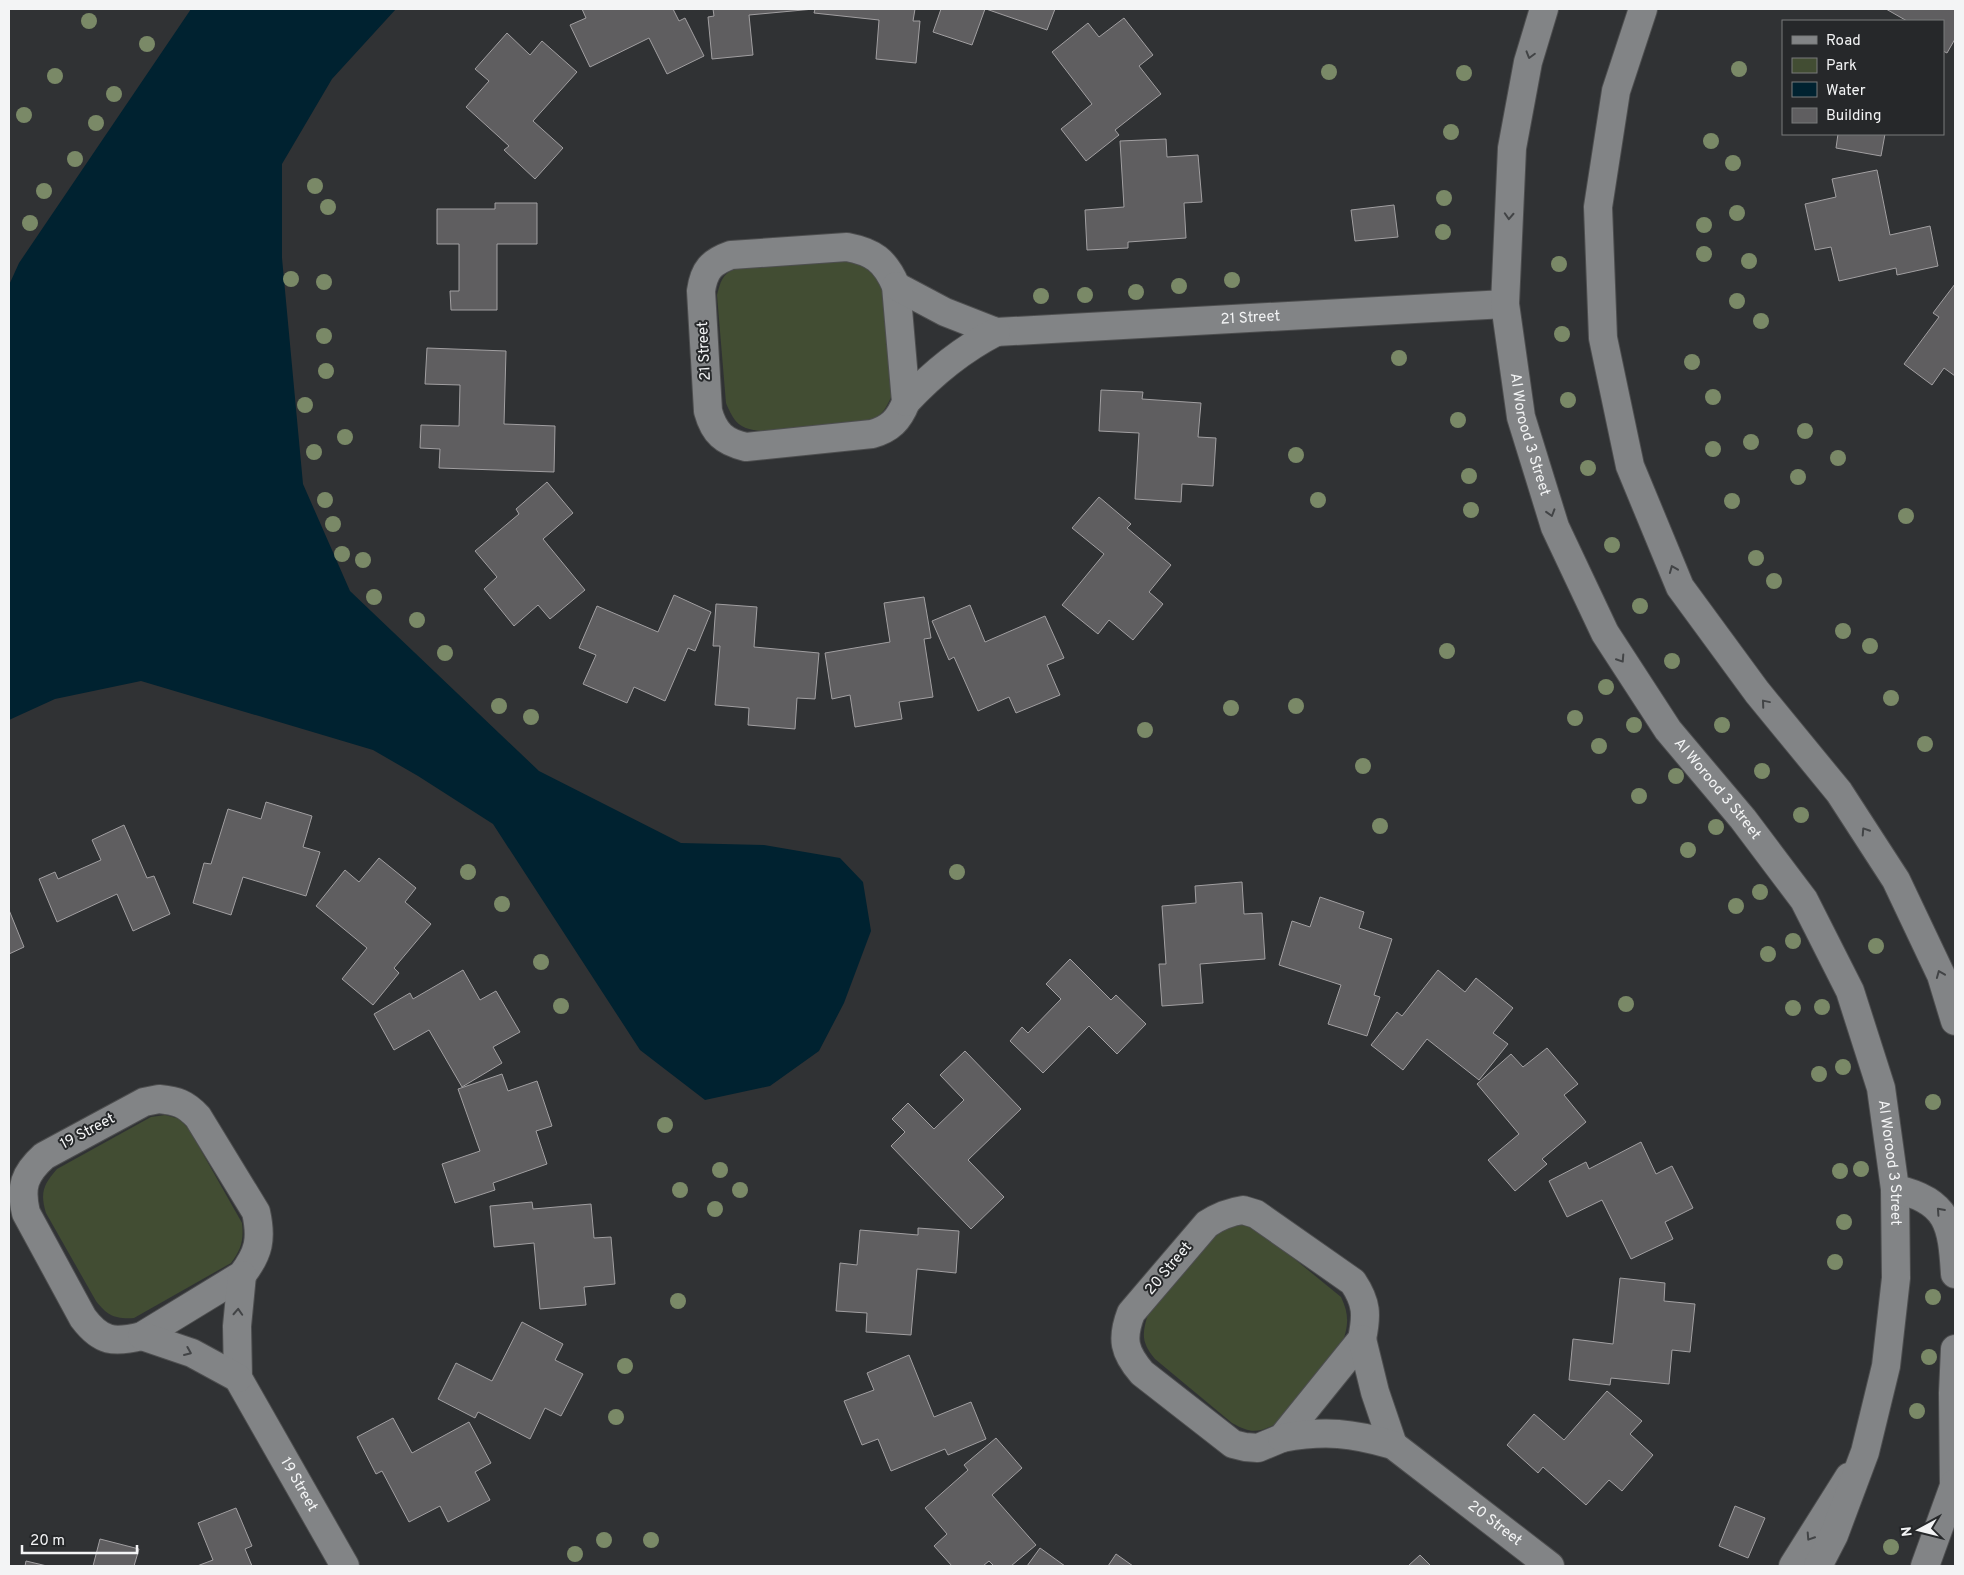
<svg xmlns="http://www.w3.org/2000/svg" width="1964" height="1575" viewBox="0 0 1964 1575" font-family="Overpass,sans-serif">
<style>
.green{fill:#424d33}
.water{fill:#002230}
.building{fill:#5f5e60;stroke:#a19fa1}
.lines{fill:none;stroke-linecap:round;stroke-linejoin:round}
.minor-casing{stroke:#4d4e4f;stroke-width:30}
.tertiary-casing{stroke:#4d4e4f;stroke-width:30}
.minor{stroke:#828486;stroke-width:28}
.tertiary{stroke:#828486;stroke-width:28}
.tree{fill:#7a8967}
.oneway{stroke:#424446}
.labels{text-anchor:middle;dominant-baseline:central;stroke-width:4;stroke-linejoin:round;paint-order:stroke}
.street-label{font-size:15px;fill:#f3f4f5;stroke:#26282a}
</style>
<rect width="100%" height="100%" fill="#303234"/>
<g class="green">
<path d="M 851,256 L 864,261 L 882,283 L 892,395 C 884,413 880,418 861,423 L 761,431 C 739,429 734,422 726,403 L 717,295 C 722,274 726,271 746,266 Z"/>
<path d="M 165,1115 L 180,1119 L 190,1131 L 242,1223 C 244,1240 241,1250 231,1263 L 134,1318 C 114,1319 108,1316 96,1301 L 46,1213 C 40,1193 43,1185 57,1169 L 151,1117 Z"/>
<path d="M 1245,1222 L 1259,1230 L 1341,1297 C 1348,1312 1349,1322 1344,1338 L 1274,1425 C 1256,1433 1250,1433 1232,1423 L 1155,1359 C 1141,1342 1142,1334 1148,1314 L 1218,1231 Z"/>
</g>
<polygon class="water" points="191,9 396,9 332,79 282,164 282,258 303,484 350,591 539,771 681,843 764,845 840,858 863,882 871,931 844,1003 819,1051 770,1086 705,1100 640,1050 493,824 418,776 373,750 141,681 55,699 9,720 9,285 19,263"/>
<g class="building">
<polygon points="582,9 673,9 679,21 685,18 704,56 667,74 649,38 590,67 570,25 586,18"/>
<polygon points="713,9 814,9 749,15 753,55 712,59 708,17 714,16"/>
<polygon points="815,9 915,9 913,21 920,21 916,63 876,59 879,20 814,13"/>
<polygon points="941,9 985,9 972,45 933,32"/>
<polygon points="986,9 1055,9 1047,30"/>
<polygon points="1886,9 1953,9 1955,10 1955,39 1947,53 1943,51 1943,21 1907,21"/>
<polygon points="1124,18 1153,55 1139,66 1161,94 1115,130 1119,135 1086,161 1061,129 1092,104 1052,52 1088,23 1099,37"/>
<polygon points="507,33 530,55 542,41 577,72 533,121 563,148 535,179 504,150 509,146 466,107 489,81 475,69"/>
<polygon points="1838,134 1885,134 1881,156 1836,148"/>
<polygon points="1166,139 1167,157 1198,155 1202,202 1184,203 1186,238 1128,242 1128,248 1087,250 1085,210 1124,207 1120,141"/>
<polygon points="1877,170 1890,235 1930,226 1938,266 1897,275 1896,268 1839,281 1831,247 1815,250 1805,204 1836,197 1832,179"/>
<polygon points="495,203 537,203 537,244 497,244 497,310 451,310 450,291 459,291 459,244 437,244 437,209 495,209"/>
<polygon points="1394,205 1398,237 1355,241 1351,210"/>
<polygon points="1955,284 1955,376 1944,368 1932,385 1904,364 1939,317 1933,313"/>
<polygon points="427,348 506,351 504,424 555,426 554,472 439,468 440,449 420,448 421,425 459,426 460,385 425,384"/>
<polygon points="1101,390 1143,392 1142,399 1201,403 1198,437 1216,438 1213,486 1182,484 1181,502 1135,499 1139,433 1099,431"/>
<polygon points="547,482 573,513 543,539 585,590 550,619 538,605 514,626 484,589 497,577 475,551 519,514 516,509"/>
<polygon points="1099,497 1131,524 1127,528 1171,565 1149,592 1163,604 1133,640 1109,620 1098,634 1062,605 1104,554 1072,528"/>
<polygon points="674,595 711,612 695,651 688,648 665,701 634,687 627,703 583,684 596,655 579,648 597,606 658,632"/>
<polygon points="924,597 931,638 924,639 933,697 899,702 902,719 855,727 850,695 832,699 825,653 890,642 884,603"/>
<polygon points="716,604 757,607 754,647 819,653 815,699 797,698 795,729 748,725 749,708 715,705 720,646 713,646"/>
<polygon points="970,605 985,642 1045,616 1064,658 1047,665 1060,695 1016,713 1009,697 978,711 954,657 949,660 932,621"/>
<polygon points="266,802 312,816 303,847 320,852 306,896 243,877 231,915 193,903 204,863 211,864 228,809 261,819"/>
<polygon points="124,825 147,878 154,876 170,914 133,931 117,894 57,922 39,879 55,872 58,879 101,860 92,840"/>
<polygon points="379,858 416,888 405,902 431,924 394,968 399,973 373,1005 342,979 367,948 316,906 345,870 359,882"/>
<polygon points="1242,882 1244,914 1262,913 1265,959 1200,964 1203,1003 1162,1006 1159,964 1166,964 1162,906 1196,903 1195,886"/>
<polygon points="1320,897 1364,912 1359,928 1392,939 1374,995 1380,997 1367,1036 1328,1024 1341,985 1279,965 1292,921 1310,927"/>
<polygon points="9,910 24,947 9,954"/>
<polygon points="1070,959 1111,1000 1116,995 1146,1024 1117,1054 1089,1026 1043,1073 1010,1041 1022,1027 1028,1033 1061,999 1046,984"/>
<polygon points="463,970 480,1000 496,991 520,1032 493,1047 502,1063 462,1087 429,1030 394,1050 374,1014 410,993 413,999"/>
<polygon points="1438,970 1465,992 1476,978 1513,1008 1493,1033 1508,1044 1479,1080 1427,1039 1403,1070 1371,1045 1397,1012 1402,1016"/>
<polygon points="1547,1048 1578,1084 1564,1095 1586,1122 1542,1159 1547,1164 1515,1191 1488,1160 1519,1134 1477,1084 1511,1054 1523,1067"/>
<polygon points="965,1051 1021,1109 968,1160 1004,1197 971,1229 891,1146 905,1132 892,1119 908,1103 934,1129 964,1100 940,1075"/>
<polygon points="502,1074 508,1091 537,1081 552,1126 536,1131 547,1164 493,1183 495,1190 455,1203 442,1164 480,1151 458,1089"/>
<polygon points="1641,1142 1656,1174 1672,1166 1693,1208 1665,1222 1673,1239 1631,1259 1602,1200 1567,1217 1549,1181 1586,1162 1589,1169"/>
<polygon points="532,1202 533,1209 591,1204 594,1238 611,1237 615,1284 584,1287 586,1305 540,1309 534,1243 494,1247 490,1206"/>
<polygon points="918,1228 959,1231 956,1273 917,1269 911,1335 866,1332 867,1313 836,1311 840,1263 857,1265 860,1230 918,1235"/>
<polygon points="1620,1278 1665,1283 1664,1301 1695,1304 1690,1352 1672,1350 1669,1384 1611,1378 1610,1385 1569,1380 1573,1339 1613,1344"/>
<polygon points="522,1322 563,1344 555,1360 583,1374 561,1416 545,1408 530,1439 478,1412 475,1418 438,1399 456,1363 492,1381"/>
<polygon points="909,1355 934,1417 971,1402 986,1439 948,1455 945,1449 891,1471 878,1439 862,1445 844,1401 874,1390 867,1373"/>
<polygon points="1607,1391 1642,1421 1630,1434 1653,1455 1622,1491 1609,1480 1586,1505 1543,1467 1538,1473 1507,1445 1534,1414 1564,1440"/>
<polygon points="393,1418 412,1453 469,1422 491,1463 475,1472 490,1500 448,1522 440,1506 409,1522 382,1471 376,1474 357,1437"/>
<polygon points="996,1438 1022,1468 992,1495 1036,1545 1011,1566 994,1566 989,1561 983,1566 952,1566 934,1546 947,1534 925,1508 968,1470 964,1465"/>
<polygon points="1735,1506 1765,1518 1748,1558 1719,1546"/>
<polygon points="236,1508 252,1546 245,1549 252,1566 197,1566 213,1560 198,1523"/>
<polygon points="100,1539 139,1549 134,1566 93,1566"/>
<polygon points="1040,1548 1065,1566 1027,1566"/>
<polygon points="1116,1554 1133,1566 1108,1566"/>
<polygon points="1420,1555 1431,1566 1408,1566"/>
<polygon points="26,1561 47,1566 25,1566"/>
</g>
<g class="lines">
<defs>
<g id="minor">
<path d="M 847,247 C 873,252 885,260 896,286 L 906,402 C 899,420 890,429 872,434 L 746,447 C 724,442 714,433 708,411 L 701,291 C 704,270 711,262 731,255 Z"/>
<path id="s1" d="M 896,286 L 945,312 L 996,332 L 1505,304"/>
<path d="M 906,402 C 933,373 961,350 996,332"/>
<path d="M 159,1099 C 177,1101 185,1103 198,1117 L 256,1212 C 262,1239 259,1253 242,1275 L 142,1336 C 114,1343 101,1342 83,1318 L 26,1213 C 20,1187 24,1174 44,1156 L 144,1102 Z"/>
<path d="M 1243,1210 L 1256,1214 L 1353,1282 C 1367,1303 1367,1315 1362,1339 L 1282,1438 L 1258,1448 L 1245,1447 L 1233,1444 L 1142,1373 C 1124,1352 1121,1339 1131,1313 L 1207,1224 C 1219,1216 1229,1212 1243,1210 Z"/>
<path id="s2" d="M 242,1275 L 237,1326 L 238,1378 L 345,1566"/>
<polyline points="142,1336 192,1353 238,1378"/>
<polyline points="1362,1339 1375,1392 1393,1445"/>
<path id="s3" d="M 1282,1438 C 1325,1430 1352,1433 1393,1445 L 1550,1566"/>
<polyline points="1793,1566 1849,1477"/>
</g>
<g id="tertiary">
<path id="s4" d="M 1544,9 L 1528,62 L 1512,148 L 1505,304 L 1521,417 L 1555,527 L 1605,633 L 1668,730 L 1743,819 L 1804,900 L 1850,991 L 1881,1088 L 1895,1189 L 1896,1278 L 1886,1366 L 1865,1452 L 1834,1535 L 1818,1566"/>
<polyline points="1643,9 1616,91 1598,207 1603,338 1630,466 1680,587 1757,692 1839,792 1896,880 1941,975 1955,1021"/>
<path d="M 1895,1189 C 1949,1200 1952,1226 1955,1274"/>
<polyline points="1954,1489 1953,1393 1955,1349"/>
<polyline points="1925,1566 1955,1483"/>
</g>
</defs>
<use href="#minor" class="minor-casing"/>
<use href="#tertiary" class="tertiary-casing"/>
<use href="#minor" class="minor"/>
<use href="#tertiary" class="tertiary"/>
</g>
<g class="tree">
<circle cx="89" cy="21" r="8"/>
<circle cx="147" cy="44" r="8"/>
<circle cx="1739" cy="69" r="8"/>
<circle cx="1329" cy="72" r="8"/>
<circle cx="1464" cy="73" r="8"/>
<circle cx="55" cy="76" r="8"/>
<circle cx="114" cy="94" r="8"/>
<circle cx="24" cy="115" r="8"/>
<circle cx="96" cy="123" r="8"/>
<circle cx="1451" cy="132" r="8"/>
<circle cx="1711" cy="141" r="8"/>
<circle cx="75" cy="159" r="8"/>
<circle cx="1733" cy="163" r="8"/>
<circle cx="315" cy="186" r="8"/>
<circle cx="44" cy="191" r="8"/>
<circle cx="1444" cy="198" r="8"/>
<circle cx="328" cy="207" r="8"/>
<circle cx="1737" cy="213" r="8"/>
<circle cx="30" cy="223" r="8"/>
<circle cx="1704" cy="225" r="8"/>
<circle cx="1443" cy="232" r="8"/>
<circle cx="1704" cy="254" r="8"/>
<circle cx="1749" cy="261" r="8"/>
<circle cx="1559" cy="264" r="8"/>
<circle cx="291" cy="279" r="8"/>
<circle cx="1232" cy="280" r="8"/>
<circle cx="324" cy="282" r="8"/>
<circle cx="1179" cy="286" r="8"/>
<circle cx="1136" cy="292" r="8"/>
<circle cx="1085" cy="295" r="8"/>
<circle cx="1041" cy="296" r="8"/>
<circle cx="1737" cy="301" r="8"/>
<circle cx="1761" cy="321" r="8"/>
<circle cx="1562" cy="334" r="8"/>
<circle cx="324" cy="336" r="8"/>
<circle cx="1399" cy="358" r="8"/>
<circle cx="1692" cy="362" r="8"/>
<circle cx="326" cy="371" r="8"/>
<circle cx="1713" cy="397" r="8"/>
<circle cx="1568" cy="400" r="8"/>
<circle cx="305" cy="405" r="8"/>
<circle cx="1458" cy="420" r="8"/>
<circle cx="1805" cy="431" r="8"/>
<circle cx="345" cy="437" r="8"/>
<circle cx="1751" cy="442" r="8"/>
<circle cx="1713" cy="449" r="8"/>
<circle cx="314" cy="452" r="8"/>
<circle cx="1296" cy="455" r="8"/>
<circle cx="1838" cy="458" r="8"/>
<circle cx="1588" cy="468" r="8"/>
<circle cx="1469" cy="476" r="8"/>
<circle cx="1798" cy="477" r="8"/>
<circle cx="325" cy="500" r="8"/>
<circle cx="1318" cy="500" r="8"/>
<circle cx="1732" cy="501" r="8"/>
<circle cx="1471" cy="510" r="8"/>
<circle cx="1906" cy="516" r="8"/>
<circle cx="333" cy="524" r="8"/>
<circle cx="1612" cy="545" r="8"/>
<circle cx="342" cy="554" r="8"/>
<circle cx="1756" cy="558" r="8"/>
<circle cx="363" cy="560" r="8"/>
<circle cx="1774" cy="581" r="8"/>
<circle cx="374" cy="597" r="8"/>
<circle cx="1640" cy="606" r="8"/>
<circle cx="417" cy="620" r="8"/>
<circle cx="1843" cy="631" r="8"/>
<circle cx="1870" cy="646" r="8"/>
<circle cx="1447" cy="651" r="8"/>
<circle cx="445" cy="653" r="8"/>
<circle cx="1672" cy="661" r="8"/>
<circle cx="1606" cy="687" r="8"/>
<circle cx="1891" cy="698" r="8"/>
<circle cx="499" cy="706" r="8"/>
<circle cx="1296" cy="706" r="8"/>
<circle cx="1231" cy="708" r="8"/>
<circle cx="531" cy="717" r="8"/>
<circle cx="1575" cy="718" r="8"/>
<circle cx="1634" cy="725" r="8"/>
<circle cx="1722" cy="725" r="8"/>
<circle cx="1145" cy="730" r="8"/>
<circle cx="1925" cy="744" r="8"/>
<circle cx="1599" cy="746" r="8"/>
<circle cx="1363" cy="766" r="8"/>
<circle cx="1762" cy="771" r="8"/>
<circle cx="1676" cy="776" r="8"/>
<circle cx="1639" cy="796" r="8"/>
<circle cx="1801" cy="815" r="8"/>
<circle cx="1380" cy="826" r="8"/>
<circle cx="1716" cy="827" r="8"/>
<circle cx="1688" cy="850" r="8"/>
<circle cx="468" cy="872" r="8"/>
<circle cx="957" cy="872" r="8"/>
<circle cx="1760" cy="892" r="8"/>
<circle cx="502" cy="904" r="8"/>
<circle cx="1736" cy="906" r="8"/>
<circle cx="1793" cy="941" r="8"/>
<circle cx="1876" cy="946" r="8"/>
<circle cx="1768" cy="954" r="8"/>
<circle cx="541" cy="962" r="8"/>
<circle cx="1626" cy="1004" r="8"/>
<circle cx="561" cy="1006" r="8"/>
<circle cx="1822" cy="1007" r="8"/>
<circle cx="1793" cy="1008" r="8"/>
<circle cx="1843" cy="1067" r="8"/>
<circle cx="1819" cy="1074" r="8"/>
<circle cx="1933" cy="1102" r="8"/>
<circle cx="665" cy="1125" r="8"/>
<circle cx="1861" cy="1169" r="8"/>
<circle cx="720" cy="1170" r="8"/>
<circle cx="1840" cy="1171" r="8"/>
<circle cx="680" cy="1190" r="8"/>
<circle cx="740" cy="1190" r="8"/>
<circle cx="715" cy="1209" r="8"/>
<circle cx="1844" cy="1222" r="8"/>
<circle cx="1835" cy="1262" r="8"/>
<circle cx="1933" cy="1297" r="8"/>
<circle cx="678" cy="1301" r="8"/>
<circle cx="1929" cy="1357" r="8"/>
<circle cx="625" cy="1366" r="8"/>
<circle cx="1917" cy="1411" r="8"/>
<circle cx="616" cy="1417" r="8"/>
<circle cx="604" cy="1540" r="8"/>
<circle cx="651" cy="1540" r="8"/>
<circle cx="1891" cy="1547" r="8"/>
<circle cx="575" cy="1554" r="8"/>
</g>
<defs><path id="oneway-chevron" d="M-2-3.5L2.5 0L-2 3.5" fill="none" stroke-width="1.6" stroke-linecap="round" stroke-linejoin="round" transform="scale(1.25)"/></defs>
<g class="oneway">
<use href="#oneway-chevron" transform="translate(1530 55) rotate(106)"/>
<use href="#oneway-chevron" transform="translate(1509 216) rotate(93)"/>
<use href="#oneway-chevron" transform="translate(1551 513) rotate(73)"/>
<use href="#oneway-chevron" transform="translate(1673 569) rotate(-112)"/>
<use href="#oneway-chevron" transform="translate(1621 659) rotate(57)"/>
<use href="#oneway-chevron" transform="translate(1765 703) rotate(-130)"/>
<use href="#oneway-chevron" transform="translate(1865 831) rotate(-123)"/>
<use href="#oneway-chevron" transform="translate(1940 974) rotate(-112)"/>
<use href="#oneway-chevron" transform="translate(1940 1211) rotate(-132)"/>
<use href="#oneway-chevron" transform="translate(238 1312) rotate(-87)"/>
<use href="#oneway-chevron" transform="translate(188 1352) rotate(23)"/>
<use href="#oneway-chevron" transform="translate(1810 1537) rotate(123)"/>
</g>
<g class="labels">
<g class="street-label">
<text stroke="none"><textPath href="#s1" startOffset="365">21 Street</textPath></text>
<text transform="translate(705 351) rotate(-93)">21 Street</text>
<text stroke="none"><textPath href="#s4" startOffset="432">Al Worood 3 Street</textPath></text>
<text stroke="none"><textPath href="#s4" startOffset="838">Al Worood 3 Street</textPath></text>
<text transform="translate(88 1132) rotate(-28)">19 Street</text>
<text stroke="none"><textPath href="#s4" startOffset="1258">Al Worood 3 Street</textPath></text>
<text transform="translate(1169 1269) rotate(-50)">20 Street</text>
<text stroke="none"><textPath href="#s2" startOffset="226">19 Street</textPath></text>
<text stroke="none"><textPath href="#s3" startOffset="241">20 Street</textPath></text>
</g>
</g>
<rect width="1964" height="1575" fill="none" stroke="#f3f4f5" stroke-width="20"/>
<rect x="1782" y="20" width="162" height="115" fill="#26282a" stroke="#787a7b"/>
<rect x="1792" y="36" width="25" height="8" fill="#828486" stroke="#787a7b"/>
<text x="1826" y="45" font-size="15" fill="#f3f4f5">Road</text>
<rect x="1792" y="58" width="25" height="15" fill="#424d33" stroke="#787a7b"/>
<text x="1826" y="70" font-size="15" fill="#f3f4f5">Park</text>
<rect x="1792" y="82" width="25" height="15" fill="#002230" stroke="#787a7b"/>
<text x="1826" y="95" font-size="15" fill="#f3f4f5">Water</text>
<rect x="1792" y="108" width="25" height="15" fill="#5f5e60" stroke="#787a7b"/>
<text x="1826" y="120" font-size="15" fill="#f3f4f5">Building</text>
<g transform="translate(1919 1530) rotate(263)" stroke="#26282a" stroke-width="4" paint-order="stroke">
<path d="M0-4L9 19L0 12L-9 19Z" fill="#f3f4f5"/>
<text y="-8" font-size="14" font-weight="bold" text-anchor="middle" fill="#f3f4f5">N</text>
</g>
<path d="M22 1545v8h115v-8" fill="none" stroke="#f3f4f5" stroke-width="2.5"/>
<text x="30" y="1545" font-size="15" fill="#f3f4f5" stroke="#26282a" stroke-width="4" paint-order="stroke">20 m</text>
</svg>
